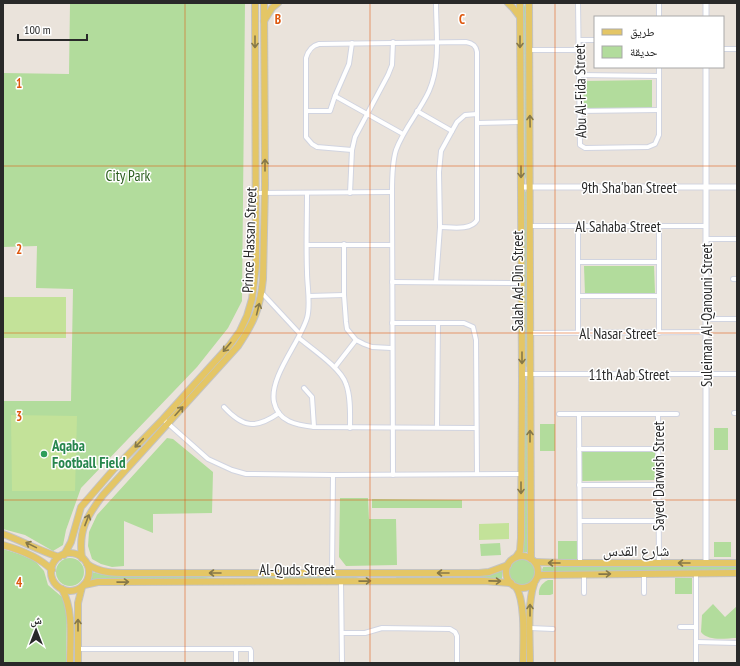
<svg xmlns="http://www.w3.org/2000/svg" width="740" height="666" viewBox="0 0 740 666" font-family="'PT Sans Narrow','Noto Naskh Arabic',sans-serif">
<style>
.green{fill:#b2dc9c}
.pitch{fill:#c3e299}
.lines{fill:none;stroke-linecap:round;stroke-linejoin:round}
.minor-casing{stroke:#d1d4e0;stroke-width:6}
.tertiary-casing{stroke:#d1d4e0;stroke-width:7}
.primary-casing{stroke:#c3c3c3;stroke-width:8}
.minor{stroke:#fff;stroke-width:4}
.tertiary{stroke:#fff;stroke-width:5}
.primary{stroke:#e4c666;stroke-width:6}
.oneway{stroke:#867848}
.grid{fill:none;stroke:#de570d;stroke-width:1;stroke-opacity:0.55}
.leisure-dot{fill:#2e9e5b;stroke:#fff;stroke-width:1.5}
.labels{text-anchor:middle;dominant-baseline:central;stroke-width:3;stroke-linejoin:round;paint-order:stroke}
.street-label{font-size:15px;fill:#292929;stroke:#fff}
.park-label{font-size:15px;fill:#2d5e20;stroke:#fff}
.leisure-label{font-size:15px;font-weight:bold;fill:#27864d;stroke:#fff;text-anchor:start}
.grid-label{font-size:13px;text-anchor:middle;font-weight:bold;fill:#de570d;stroke:#fff;stroke-width:3;stroke-linejoin:round;paint-order:stroke}
</style>
<rect width="100%" height="100%" fill="#eae3db"/>
<g class="green">
<polygon points="70,3 245,3 242,301 228,328 197,367 81,488 66,530 63,545 53,551 25,535 3,529 3,401 71,401 73,289 36,288 37,246 3,247 3,73 69,74"/>
<polygon points="525,3 527,3 528,177 526,180 525,177 524,7"/>
<polygon points="652,80 652,108 584,108 583,81"/>
<polygon points="528,191 528,366 527,367 525,366 523,192"/>
<polygon points="584,266 654,266 655,293 585,294"/>
<polygon points="525,380 528,380 528,552 523,552"/>
<rect x="540" y="424" width="15" height="27"/>
<rect x="714" y="428" width="14" height="22"/>
<polygon points="167,438 173,439 213,472 212,513 153,514 153,533 124,521 124,566 112,567 101,564 92,559 88,546 89,532 97,515"/>
<polygon points="655,451 655,480 581,481 581,452"/>
<polygon points="340,498 368,498 369,519 396,519 397,565 346,566 339,557"/>
<polygon points="372,499 462,500 462,508 372,508"/>
<rect x="558" y="541" width="19" height="19"/>
<rect x="714" y="542" width="17" height="15"/>
<polygon points="500,543 501,555 481,556 480,544"/>
<polygon points="3,549 19,554 35,561 44,571 48,585 62,597 67,609 66,663 3,663"/>
<circle cx="522" cy="572" r="14"/>
<circle cx="70" cy="572" r="14"/>
<polygon points="543,567 737,567 737,570 543,572 542,570"/>
<polygon points="502,571 502,579 396,578 396,577 416,577 417,576"/>
<polygon points="92,572 104,575 118,576 228,576 204,578 195,579 91,580"/>
<polygon points="269,575 384,576 359,577 353,579 239,579 266,577"/>
<rect x="675" y="578" width="17" height="16"/>
<path d="M 548,580 L 553,580 L 553,594 L 550,595 L 539,595 C 538,588 542,583 548,580 Z"/>
<path d="M 713,604 L 725,617 L 737,606 L 737,638 C 726,638 709,642 701,632 L 702,615 Z"/>
</g>
<g class="pitch">
<rect x="3" y="297" width="63" height="41"/>
<polygon points="11,415 77,416 75,491 12,491"/>
<polygon points="509,523 509,539 479,540 479,524"/>
</g>
<g class="lines">
<defs>
<g id="minor">
<polyline points="578,3 580,145 585,148 648,147 655,144 659,135 659,67"/>
<polyline points="659,3 659,17"/>
<polyline points="579,40 595,40"/>
<polyline points="723,49 737,49"/>
<polyline points="529,50 579,50"/>
<polyline points="579,75 659,76"/>
<polyline points="335,96 403,134"/>
<polyline points="306,111 330,111 335,96 349,64 352,43"/>
<polyline points="417,111 452,131"/>
<polyline points="579,111 659,110"/>
<polyline points="477,123 521,122"/>
<path d="M 352,150 L 317,147 L 312,144 L 306,137 L 306,58 C 308,51 311,46 319,44 L 466,42 C 472,43 476,45 477,52 L 477,220 C 471,231 450,227 440,227"/>
<polyline points="255,193 392,192"/>
<path d="M 307,193 C 307,219 306,246 307,272 C 307,286 311,305 307,318 C 300,342 269,377 274,402 C 278,422 297,425 314,427 L 476,428"/>
<polyline points="350,193 352,150 355,137 388,75 392,65 393,42"/>
<polyline points="530,226 706,226"/>
<polyline points="578,226 578,333"/>
<polyline points="659,226 659,333"/>
<polyline points="706,239 737,239"/>
<polyline points="344,244 344,295 346,322 347,329 356,340 364,344 372,347 391,348"/>
<polyline points="307,245 392,245"/>
<polyline points="578,262 659,262"/>
<polyline points="733,279 737,279"/>
<polyline points="392,282 522,283"/>
<polyline points="436,282 440,227 439,172 441,151 452,131 457,122 465,115 477,114"/>
<polyline points="262,293 300,334"/>
<polyline points="309,296 344,295"/>
<polyline points="578,296 659,296"/>
<polyline points="706,319 737,319"/>
<polyline points="392,323 464,323 473,327 476,340 477,474"/>
<polyline points="531,333 706,332"/>
<path d="M 299,338 C 312,349 341,368 346,384 C 351,397 350,414 350,428"/>
<polyline points="335,367 356,340"/>
<polyline points="522,374 737,374"/>
<polyline points="304,388 312,397 314,427"/>
<path d="M 224,407 C 243,428 256,429 279,413"/>
<polyline points="734,413 737,413"/>
<polyline points="559,414 677,414"/>
<polyline points="579,414 580,563"/>
<polyline points="658,414 659,563"/>
<polyline points="163,419 208,459 232,470 246,474 333,475 522,474"/>
<polyline points="437,427 438,323"/>
<polyline points="579,449 658,449"/>
<path d="M 393,475 L 392,192 C 392,178 392,163 396,150 C 404,128 420,111 429,91 C 441,64 436,31 436,3"/>
<polyline points="579,485 658,485"/>
<polyline points="580,521 658,521"/>
<polyline points="332,573 333,475"/>
<polyline points="696,573 696,663"/>
<polyline points="584,574 584,593"/>
<polyline points="644,574 644,593"/>
<polyline points="341,582 342,663"/>
<polyline points="680,627 696,627"/>
<polyline points="530,628 553,629"/>
<polyline points="342,633 365,633 382,628 450,629 455,632 457,636 457,663"/>
<polyline points="696,642 737,643"/>
<polyline points="77,649 250,649 251,651 251,663"/>
<polyline points="236,649 236,663"/>
</g>
<g id="tertiary">
<polyline points="706,17 706,3"/>
<polyline points="521,187 737,187"/>
<polyline points="706,563 706,67"/>
</g>
<g id="primary">
<polyline points="508,3 513,8 520,17"/>
<polyline points="529,3 531,559"/>
<polyline points="264,21 272,8 278,3"/>
<path d="M 3,534 C 22,541 40,551 59,557"/>
<path d="M 3,545 C 21,550 39,557 52,570"/>
<circle cx="70" cy="572" r="19"/>
<polyline points="64,555 71,542 81,507 114,469 163,419 229,346 240,331 247,316 252,299 256,266 255,3"/>
<circle cx="522" cy="572" r="16"/>
<polyline points="516,557 520,551 521,538 522,380 520,3"/>
<path d="M 82,558 C 78,530 87,516 103,495 L 238,346 C 254,322 260,309 263,279 L 265,185 L 264,3"/>
<polyline points="535,562 564,563 737,563"/>
<path d="M 87,564 C 101,574 118,573 135,573 L 479,573 L 489,572 L 508,565"/>
<polyline points="538,576 542,575 737,573"/>
<polyline points="84,585 98,582 484,581 511,583"/>
<path d="M 516,587 C 526,602 523,644 523,663"/>
<path d="M 62,589 C 74,611 70,639 70,663"/>
<polyline points="78,663 78,603 82,587"/>
<path d="M 530,663 C 530,641 527,604 534,584"/>
</g>
</defs>
<use href="#minor" class="minor-casing"/>
<use href="#tertiary" class="tertiary-casing"/>
<use href="#primary" class="primary-casing"/>
<use href="#minor" class="minor"/>
<use href="#tertiary" class="tertiary"/>
<use href="#primary" class="primary"/>
</g>
<defs><path id="oneway-shaft" d="M-6 0H5M1.5-3L5.5 0L1.5 3" fill="none" stroke-width="1.6" stroke-linecap="round" stroke-linejoin="round"/></defs>
<g class="oneway">
<use href="#oneway-shaft" transform="translate(255 42) rotate(90)"/>
<use href="#oneway-shaft" transform="translate(520 42) rotate(90)"/>
<use href="#oneway-shaft" transform="translate(530 121) rotate(-91)"/>
<use href="#oneway-shaft" transform="translate(265 165) rotate(-90)"/>
<use href="#oneway-shaft" transform="translate(521 172) rotate(90)"/>
<use href="#oneway-shaft" transform="translate(258 309) rotate(-76)"/>
<use href="#oneway-shaft" transform="translate(227 347) rotate(130)"/>
<use href="#oneway-shaft" transform="translate(522 358) rotate(90)"/>
<use href="#oneway-shaft" transform="translate(179 411) rotate(-48)"/>
<use href="#oneway-shaft" transform="translate(530 436) rotate(-90)"/>
<use href="#oneway-shaft" transform="translate(139 443) rotate(134)"/>
<use href="#oneway-shaft" transform="translate(521 488) rotate(90)"/>
<use href="#oneway-shaft" transform="translate(87 520) rotate(-69)"/>
<use href="#oneway-shaft" transform="translate(31 545) rotate(-154)"/>
<use href="#oneway-shaft" transform="translate(554 563) rotate(-180)"/>
<use href="#oneway-shaft" transform="translate(684 563) rotate(180)"/>
<use href="#oneway-shaft" transform="translate(215 573) rotate(180)"/>
<use href="#oneway-shaft" transform="translate(443 573) rotate(180)"/>
<use href="#oneway-shaft" transform="translate(605 574) rotate(-1)"/>
<use href="#oneway-shaft" transform="translate(365 581) rotate(-1)"/>
<use href="#oneway-shaft" transform="translate(495 581) rotate(1)"/>
<use href="#oneway-shaft" transform="translate(123 582) rotate(-1)"/>
<use href="#oneway-shaft" transform="translate(530 610) rotate(-90)"/>
<use href="#oneway-shaft" transform="translate(78 625) rotate(-90)"/>
</g>
<path class="grid" d="M 185,3 L 185,663M 370,3 L 370,663M 555,3 L 555,663M 3,166 L 737,166M 3,333 L 737,333M 3,500 L 737,500"/>
<circle class="leisure-dot" cx="44" cy="454" r="4"/>
<g class="labels">
<g class="street-label">
<text transform="translate(580 91) rotate(-91)">Abu Al-Fida Street</text>
<text x="629" y="187">9th Sha'ban Street</text>
<text x="618" y="226">Al Sahaba Street</text>
<text transform="translate(249 240) rotate(-88)">Prince Hassan Street</text>
<text transform="translate(517 281) rotate(-90)">Salah Ad-Din Street</text>
<text transform="translate(706 315) rotate(-90)">Suleiman Al-Qanouni Street</text>
<text x="618" y="333">Al Nasar Street</text>
<text x="629" y="374">11th Aab Street</text>
<text transform="translate(658 476) rotate(-90)">Sayed Darwish Street</text>
<text x="636" y="550">شارع القدس</text>
<text x="297" y="569">Al-Quds Street</text>
</g>
<g class="park-label">
<text x="128" y="175">City Park</text>
</g>
<g class="leisure-label">
<text x="52" y="445">Aqaba<tspan x="52" dy="17">Football Field</tspan></text>
</g>
</g>
<g class="grid-label">
<text x="278" y="24">B</text>
<text x="462" y="24">C</text>
<text x="19" y="88">1</text>
<text x="19" y="254">2</text>
<text x="19" y="421">3</text>
<text x="19" y="587">4</text>
</g>
<rect width="740" height="666" fill="none" stroke="#292929" stroke-width="8"/>
<rect x="594" y="16" width="130" height="52" fill="#ffffff" stroke="#a9a9a9"/>
<rect x="602" y="29" width="20" height="6" fill="#e4c666" stroke="#a9a9a9"/>
<text x="630" y="36" font-size="12" fill="#292929">طريق</text>
<rect x="602" y="46" width="20" height="12" fill="#b2dc9c" stroke="#a9a9a9"/>
<text x="630" y="56" font-size="12" fill="#292929">حديقة</text>
<g transform="translate(36 630)" stroke="#ffffff" stroke-width="3" paint-order="stroke">
<path d="M0-3L7 15L0 10L-7 15Z" fill="#292929"/>
<text y="-6" font-size="11" font-weight="bold" text-anchor="middle" fill="#292929">ش</text>
</g>
<path d="M18 34v6h69v-6" fill="none" stroke="#292929" stroke-width="2"/>
<text x="24" y="34" font-size="12" fill="#292929" stroke="#ffffff" stroke-width="3" paint-order="stroke">100 m</text>
</svg>
